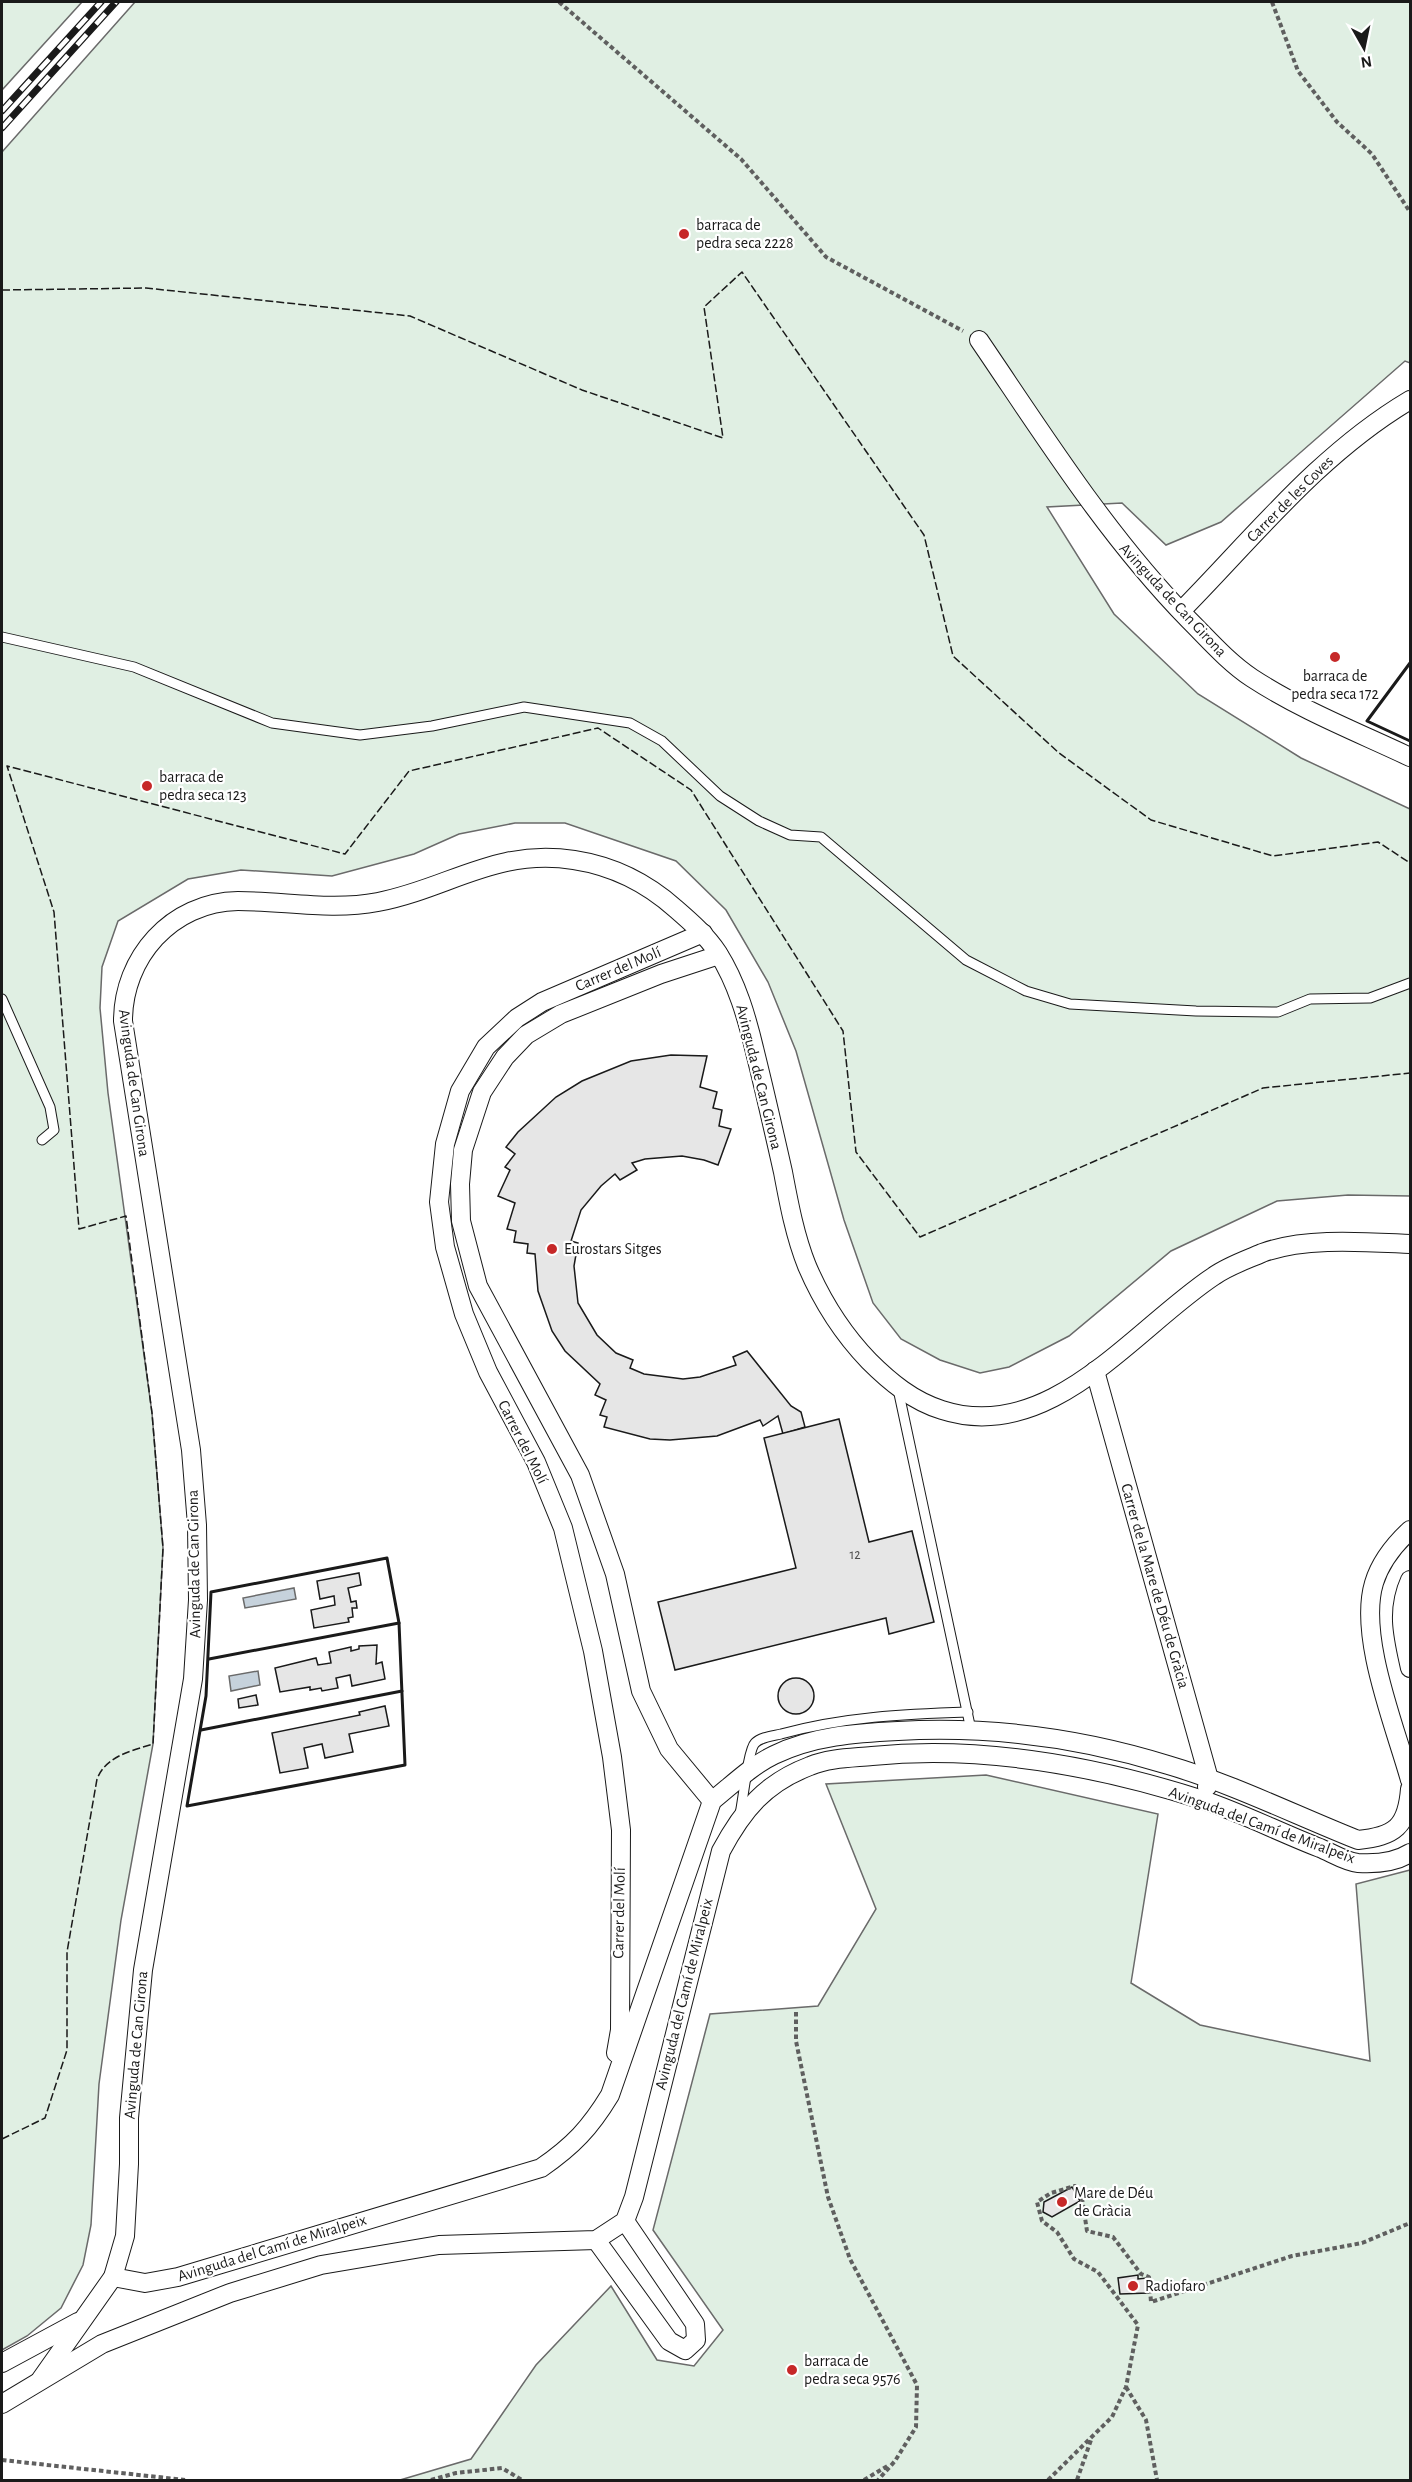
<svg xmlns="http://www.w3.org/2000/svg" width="1412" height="2482" viewBox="0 0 1412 2482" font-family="'Alegreya Sans',sans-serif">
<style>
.green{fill:#e0efe3;stroke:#6a6a6a;stroke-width:1.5}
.water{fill:#c6d2dc;stroke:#6a6a6a;stroke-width:1.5}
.building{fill:#e6e6e6;stroke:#1a1a1a;stroke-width:1.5}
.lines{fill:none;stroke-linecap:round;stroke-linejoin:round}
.lane-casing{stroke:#1a1a1a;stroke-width:11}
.street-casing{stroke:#1a1a1a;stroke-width:20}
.path{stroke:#5f5f5f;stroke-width:4;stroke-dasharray:4.5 3;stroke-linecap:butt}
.lane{stroke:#fff;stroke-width:9}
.street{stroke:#fff;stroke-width:18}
.rail-casing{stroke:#1a1a1a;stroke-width:7}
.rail{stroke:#fff;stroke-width:4.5;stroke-dasharray:14;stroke-linecap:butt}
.fence{stroke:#1a1a1a;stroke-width:1.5;stroke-dasharray:8 3;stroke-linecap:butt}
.wall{stroke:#1a1a1a;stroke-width:3}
.poi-dot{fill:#c62828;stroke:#fff;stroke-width:2}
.labels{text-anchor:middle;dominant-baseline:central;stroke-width:4.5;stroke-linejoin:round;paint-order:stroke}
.number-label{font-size:14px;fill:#4d4d4d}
.poi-label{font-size:16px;fill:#1a1a1a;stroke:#fff;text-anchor:start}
.street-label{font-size:16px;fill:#1a1a1a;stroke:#fff}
</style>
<rect width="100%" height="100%" fill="#fff"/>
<g class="green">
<polygon points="2,2 82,2 2,90"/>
<polygon points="135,2 1410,2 1410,363 1405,361 1221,522 1166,545 1122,503 1047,507 1114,614 1198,694 1301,758 1410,809 1410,1196 1348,1195 1277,1201 1171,1251 1069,1336 1009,1367 980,1373 940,1360 901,1339 873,1303 844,1220 796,1051 768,982 726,910 676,861 565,823 515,823 459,834 414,854 332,876 241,870 188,879 118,921 102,967 100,1008 108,1093 152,1413 163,1548 153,1744 121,1920 99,2084 91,2225 83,2265 61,2308 27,2336 2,2350 2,152"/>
<polygon points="986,1775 1158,1814 1131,1983 1200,2025 1370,2061 1356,1884 1410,1870 1410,2480 400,2480 471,2459 536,2365 611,2286 657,2360 694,2366 723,2330 653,2230 710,2014 818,2006 876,1909 826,1784"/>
</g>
<g class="water">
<polygon points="294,1588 296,1599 245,1608 243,1598"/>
<polygon points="258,1671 260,1685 231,1691 229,1676"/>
</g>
<g class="building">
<polygon points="671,1055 707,1056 700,1087 717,1092 713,1108 722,1110 719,1126 731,1129 718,1165 704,1160 682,1156 645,1159 632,1163 637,1170 620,1180 615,1174 601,1186 581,1210 571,1241 578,1243 574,1266 578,1303 597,1335 616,1353 633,1360 630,1368 644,1374 683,1379 700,1377 736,1365 733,1357 747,1351 791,1406 801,1412 805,1427 783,1434 778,1416 763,1426 760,1420 717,1436 670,1440 650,1439 604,1427 607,1417 600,1415 606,1400 595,1395 600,1384 565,1351 552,1331 538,1291 535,1254 527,1253 528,1244 514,1242 516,1231 507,1229 515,1203 498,1196 510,1170 505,1167 515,1154 506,1147 518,1132 556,1097 582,1081 631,1061"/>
<polygon points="839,1419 869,1542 912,1531 934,1622 889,1634 886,1618 675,1670 658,1602 796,1568 764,1438"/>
<polygon points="359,1573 361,1585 348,1588 351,1602 356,1601 357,1608 352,1608 353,1617 348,1618 349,1622 314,1628 311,1610 335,1605 334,1596 320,1599 317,1581"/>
<polygon points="377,1645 376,1664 382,1662 385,1679 352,1686 350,1675 336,1678 338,1688 322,1691 321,1688 310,1690 310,1687 280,1692 275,1668 316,1658 318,1665 331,1663 329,1652 351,1647 351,1651 359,1649 359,1646"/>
<circle cx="796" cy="1696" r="18"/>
<polygon points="256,1695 258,1705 239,1708 238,1699"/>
<polygon points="385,1706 389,1726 349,1734 353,1752 325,1758 322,1744 304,1748 308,1768 280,1773 272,1733 360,1715 359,1712"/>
<polygon points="1072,2187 1080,2201 1052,2217 1043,2212 1044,2202"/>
<polygon points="1138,2275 1138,2279 1147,2278 1148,2293 1120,2294 1118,2278"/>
</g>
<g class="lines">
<defs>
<g id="lane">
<polyline points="2,637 134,667 272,723 360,735 432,726 524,707 630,723 662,741 720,796 759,821 790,835 821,837 966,960 1026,991 1070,1004 1196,1011 1278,1012 1310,999 1370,998 1410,983"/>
<polyline points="2,999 50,1107 54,1130 42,1140"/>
<polyline points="898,1389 971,1730"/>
<path d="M 740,1814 C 743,1801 748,1750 755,1743 C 761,1737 772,1736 781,1734 C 843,1717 904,1714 968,1712"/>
</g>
<g id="street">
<path d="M 979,340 C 1045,437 1107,536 1189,620 C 1209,640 1228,662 1252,678 C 1301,710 1357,732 1410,757"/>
<path d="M 1181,611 C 1254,537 1319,454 1410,400"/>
<polyline points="1095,1371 1209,1779 1207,1787"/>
<path d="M 1410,1530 C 1395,1544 1380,1563 1374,1583 C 1358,1636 1395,1726 1410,1780"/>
<path d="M 1410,1580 C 1396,1611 1403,1636 1410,1668"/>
<polyline points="712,1801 669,1749 641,1691 615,1574 580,1475 478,1286 461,1221 460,1184 463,1150 482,1092 505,1057 526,1035 561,1014 661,974 719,955"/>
<polyline points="616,2053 620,2030 621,1830 612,1757 593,1651 563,1528 536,1462 488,1372 464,1314 445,1247 439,1202 445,1144 460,1091 486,1047 517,1018 542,1002 703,933"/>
<polyline points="596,2240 669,2341 685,2350 696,2340 695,2324 625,2221"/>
<path d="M 113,2277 L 145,2283 L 178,2277 L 541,2168 C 573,2146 590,2128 610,2095 L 712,1801 C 732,1785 751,1766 774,1755 C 813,1736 856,1733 898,1731 C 988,1726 1081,1738 1168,1765 C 1233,1784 1295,1815 1358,1840 C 1395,1836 1407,1827 1410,1789"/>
<polyline points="2,2363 78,2322"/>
<path d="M 41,2379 L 113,2277 L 125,2236 L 129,2164 L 129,2118 L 143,1970 L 193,1679 L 198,1600 L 197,1525 L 191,1450 L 123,1021 C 123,958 171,902 238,901 C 285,901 331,911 378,902 C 450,888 495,848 574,860 C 613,866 646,882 676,909 C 691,922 706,935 718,953 C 737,983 747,1018 755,1052 C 765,1092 774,1132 783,1172 C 789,1204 795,1236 807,1266 C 822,1301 843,1334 869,1361 C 890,1382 913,1401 942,1410 C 1050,1445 1134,1329 1214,1276 C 1228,1266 1246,1260 1262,1253 C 1305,1237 1365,1242 1410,1244"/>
<path d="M 2,2404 L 102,2344 L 230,2293 L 321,2265 L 439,2245 L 596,2240 L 625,2221 L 634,2197 L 721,1851 C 743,1810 765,1783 810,1766 C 829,1758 852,1758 872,1756 C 983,1745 1097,1766 1203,1800 C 1242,1813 1281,1833 1320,1848 C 1332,1853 1346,1862 1358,1863 C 1375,1864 1396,1862 1410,1853"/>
</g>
</defs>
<use href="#lane" class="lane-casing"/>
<use href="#street" class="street-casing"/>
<g class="path">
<polyline points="559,2 741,159 826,257 963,331"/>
<polyline points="1272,2 1298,71 1337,122 1372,154 1410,212"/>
<polyline points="796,2012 796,2041 828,2197 850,2259 917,2385 916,2427 895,2461 878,2480"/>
<polyline points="1126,2387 1146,2420 1157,2480"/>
<polyline points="2,2460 185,2480"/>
<polyline points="431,2480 456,2473 502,2468 522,2480"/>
<polyline points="864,2480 889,2465"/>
<polyline points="1048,2480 1112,2417 1126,2387 1138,2325 1098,2272 1074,2259 1057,2232 1042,2221 1037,2202 1051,2193 1075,2186 1082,2198 1087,2231 1113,2237 1141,2274 1149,2277 1151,2302 1292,2256 1362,2243 1410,2223"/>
<polyline points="1077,2480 1091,2440"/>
</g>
<use href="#lane" class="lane"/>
<use href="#street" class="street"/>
<defs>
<g id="rail">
<polyline points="2,111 101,2"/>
<polyline points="2,128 116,2"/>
</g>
</defs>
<use href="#rail" class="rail-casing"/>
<use href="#rail" class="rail"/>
<g class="fence">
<polyline points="2,290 146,288 410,316 582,390 723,438 704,307 742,272 924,535 953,656 1059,753 1151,820 1273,856 1378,842 1410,863"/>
<path d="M 2,2139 L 45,2118 L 67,2050 L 67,1952 L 97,1779 C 106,1756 131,1751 153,1744 L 163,1548 L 152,1413 L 126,1216 L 79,1229 L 54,912 L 7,766 L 345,854 L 409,771 L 598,728 L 691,790 L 843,1031 L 856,1152 L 920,1237 L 1263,1088 L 1410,1073"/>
</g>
<g class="wall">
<polyline points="1410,663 1367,721 1410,741"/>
<polygon points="387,1558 399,1623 405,1765 187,1806 206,1696 211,1592"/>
<polyline points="209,1659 399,1623"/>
<polyline points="201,1730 402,1691"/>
</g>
</g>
<g class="poi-dot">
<circle cx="684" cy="234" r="6"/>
<circle cx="1335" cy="657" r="6"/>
<circle cx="147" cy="786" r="6"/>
<circle cx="552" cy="1249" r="6"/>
<circle cx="1062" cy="2202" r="6"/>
<circle cx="1133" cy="2286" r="6"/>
<circle cx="792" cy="2370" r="6"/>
</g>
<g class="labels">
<g class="number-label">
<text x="855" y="1555">12</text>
</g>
<g class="poi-label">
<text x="696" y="225">barraca de<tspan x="696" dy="18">pedra seca 2228</tspan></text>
<text x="1335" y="676" text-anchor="middle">barraca de<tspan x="1335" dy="18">pedra seca 172</tspan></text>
<text x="159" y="777">barraca de<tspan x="159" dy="18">pedra seca 123</tspan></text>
<text x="564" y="1249">Eurostars Sitges</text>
<text x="1074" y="2193">Mare de Déu<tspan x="1074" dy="18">de Gràcia</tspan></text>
<text x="1145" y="2286">Radiofaro</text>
<text x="804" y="2361">barraca de<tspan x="804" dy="18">pedra seca 9576</tspan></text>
</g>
<g class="street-label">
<text transform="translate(1290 499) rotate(-45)">Carrer de les Coves</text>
<text transform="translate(1173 600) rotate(47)">Avinguda de Can Girona</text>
<text transform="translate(618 969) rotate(-23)">Carrer del Molí</text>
<text transform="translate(759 1077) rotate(76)">Avinguda de Can Girona</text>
<text transform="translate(134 1083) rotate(82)">Avinguda de Can Girona</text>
<text transform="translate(523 1442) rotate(63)">Carrer del Molí</text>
<text transform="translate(194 1564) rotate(-91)">Avinguda de Can Girona</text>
<text transform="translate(1155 1586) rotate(74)">Carrer de la Mare de Déu de Gràcia</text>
<text transform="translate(1262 1825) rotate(20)">Avinguda del Camí de Miralpeix</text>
<text transform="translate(619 1913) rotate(-89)">Carrer del Molí</text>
<text transform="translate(684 1994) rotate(-76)">Avinguda del Camí de Miralpeix</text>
<text transform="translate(136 2045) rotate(-85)">Avinguda de Can Girona</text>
<text transform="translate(272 2248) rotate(-17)">Avinguda del Camí de Miralpeix</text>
</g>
</g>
<rect width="1412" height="2482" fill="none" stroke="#1a1a1a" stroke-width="6"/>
<g transform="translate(1364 48) rotate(171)" stroke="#ffffff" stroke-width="4.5" paint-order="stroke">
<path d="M0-4.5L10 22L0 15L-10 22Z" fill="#1a1a1a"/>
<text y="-9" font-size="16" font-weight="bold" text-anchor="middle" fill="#1a1a1a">N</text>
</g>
</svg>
